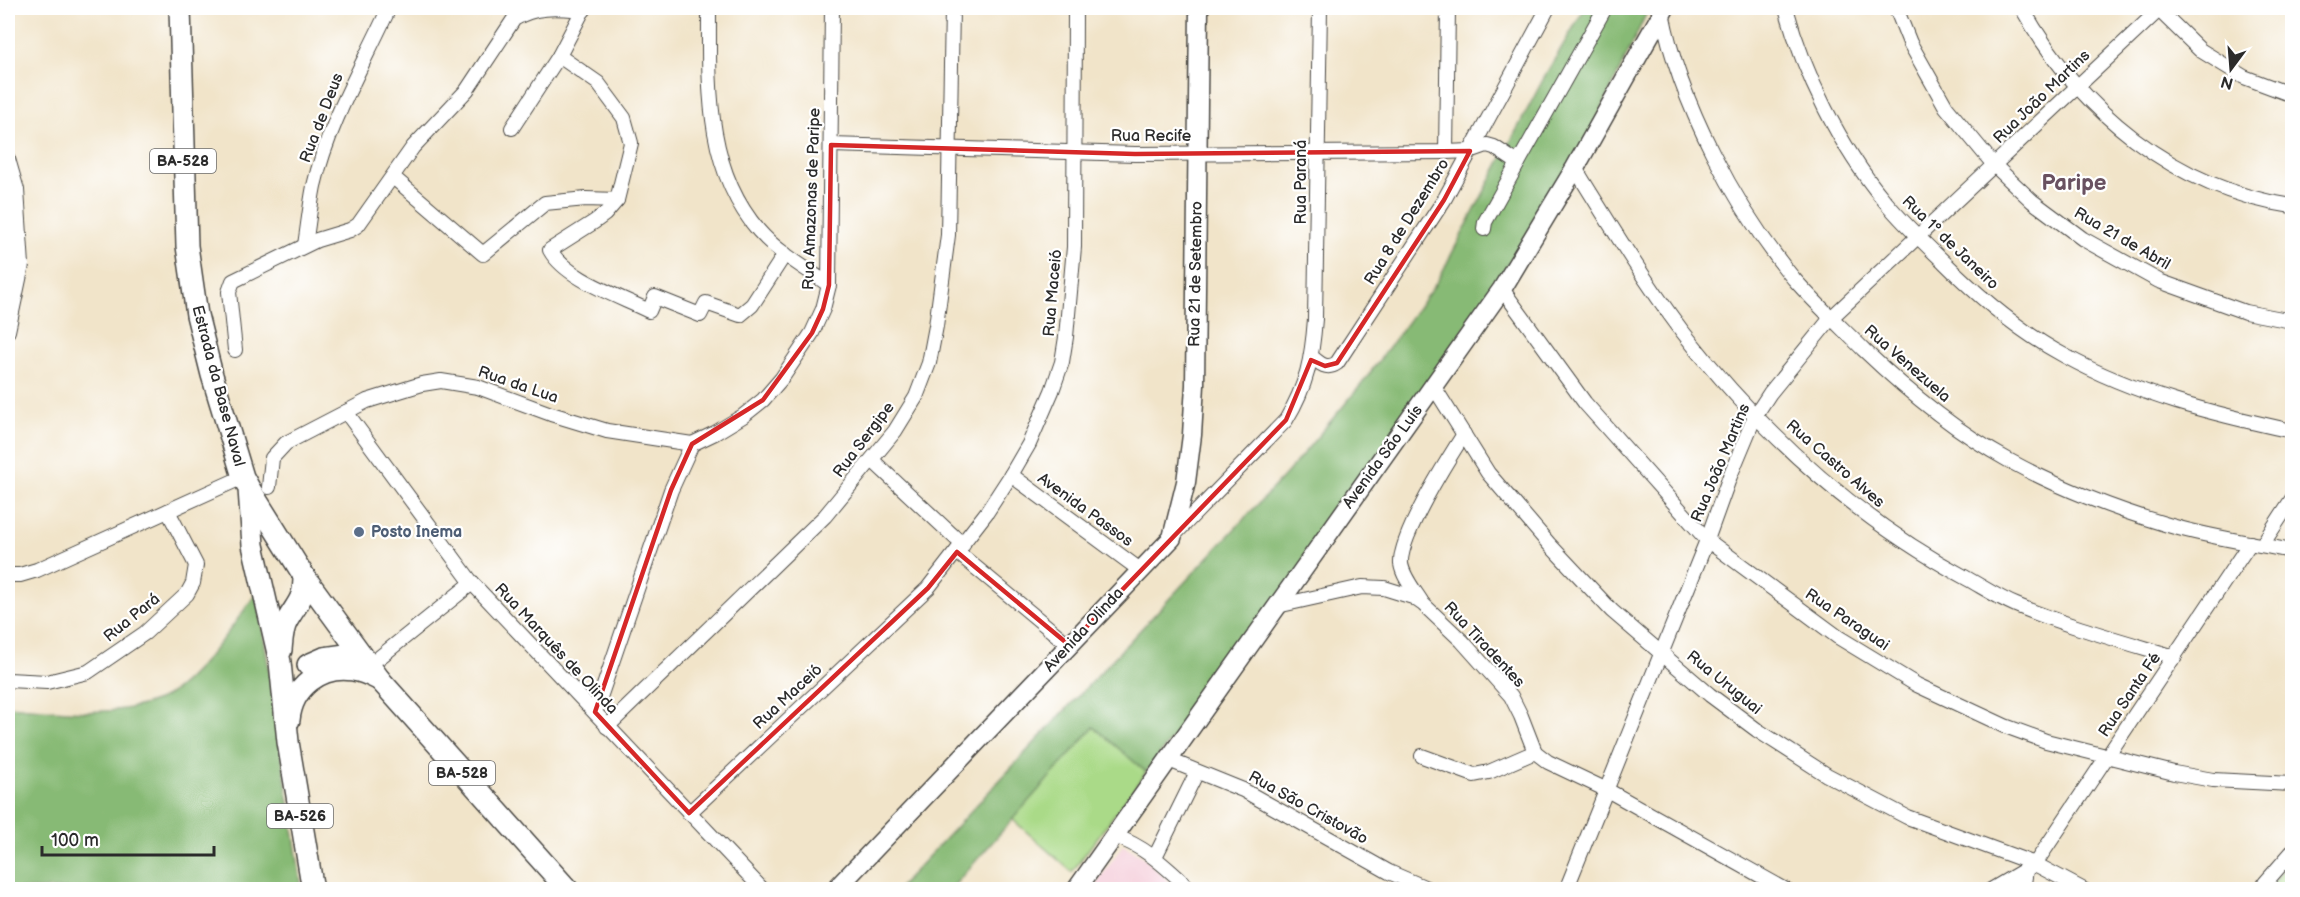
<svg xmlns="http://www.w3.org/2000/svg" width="2300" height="897" viewBox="0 0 2300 897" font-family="'Balsamiq Sans',sans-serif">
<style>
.built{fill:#f5cfdb}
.green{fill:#aada88;stroke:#6a825a;stroke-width:1.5}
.forest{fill:#87ba74;stroke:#597250;stroke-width:1.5}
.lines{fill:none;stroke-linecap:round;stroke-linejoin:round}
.minor-casing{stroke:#494743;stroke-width:16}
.secondary-casing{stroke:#494743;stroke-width:21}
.primary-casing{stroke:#494743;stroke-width:24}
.minor{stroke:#fff;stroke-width:14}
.secondary{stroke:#fff;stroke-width:18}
.primary{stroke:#fff;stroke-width:21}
.marked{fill:none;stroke:#d62828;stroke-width:4.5;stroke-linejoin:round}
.service-dot{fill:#5c6f8a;stroke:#fff;stroke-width:2}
.labels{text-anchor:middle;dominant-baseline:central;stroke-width:4.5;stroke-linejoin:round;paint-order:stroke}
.shield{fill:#fff;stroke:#6b6b6b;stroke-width:1.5}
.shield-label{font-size:15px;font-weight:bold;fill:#2b2b2b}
.street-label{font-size:16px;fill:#2b2b2b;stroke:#fff}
.service-label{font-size:16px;font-weight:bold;fill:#4e5e75;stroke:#fff;text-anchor:start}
.district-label{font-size:22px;font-weight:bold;fill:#695161;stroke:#fff}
</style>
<rect width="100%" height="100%" fill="#fff"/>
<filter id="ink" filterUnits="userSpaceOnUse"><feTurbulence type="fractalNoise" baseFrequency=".0167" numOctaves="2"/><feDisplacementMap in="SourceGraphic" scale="12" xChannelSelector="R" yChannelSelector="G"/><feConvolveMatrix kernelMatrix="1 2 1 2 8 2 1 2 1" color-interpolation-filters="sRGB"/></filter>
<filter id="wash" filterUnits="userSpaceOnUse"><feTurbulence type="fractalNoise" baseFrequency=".008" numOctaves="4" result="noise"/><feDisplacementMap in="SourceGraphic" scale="24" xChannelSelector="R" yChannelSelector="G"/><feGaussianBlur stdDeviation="1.35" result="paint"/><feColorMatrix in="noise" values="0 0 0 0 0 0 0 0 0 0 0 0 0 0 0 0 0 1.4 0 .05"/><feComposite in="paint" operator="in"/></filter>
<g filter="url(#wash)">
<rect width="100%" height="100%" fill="#f1e4c9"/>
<polygon class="built" points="1123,845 1143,857 1168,881 1162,889 1092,890"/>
<g class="green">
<polygon points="1094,727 1146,772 1072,872 1012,819"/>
<polygon points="2292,859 2292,889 2269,889"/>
</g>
<g class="forest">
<polygon points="1585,8 1649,8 1574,168 1275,606 1146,772 1094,727 951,889 897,890 1287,473 1361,385 1437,282 1547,72"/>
<path d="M 257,592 L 302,889 L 8,889 L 8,706 C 57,710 110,719 158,700 C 191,687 236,622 257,592 Z"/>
</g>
</g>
<g filter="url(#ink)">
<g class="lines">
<defs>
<g id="minor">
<path d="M 709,8 C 709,85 705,169 759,231 C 778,253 806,268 829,285"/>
<path d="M 1786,8 C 1804,74 1840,147 1884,200 C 1902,222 1923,242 1944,262 C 1980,298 2020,332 2065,356 C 2136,395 2214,414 2292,431"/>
<polyline points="1896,8 1910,43 1946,107 1994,165 2032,201 2083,239 2159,281 2245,312 2292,321"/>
<path d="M 2022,8 C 2079,110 2174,189 2292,206"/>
<polyline points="2157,8 2200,50 2244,77 2292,95"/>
<path d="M 1662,12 C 1679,102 1736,209 1794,279 C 1816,304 1841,327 1864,350 C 1908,392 1955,431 2008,460 C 2055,486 2116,510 2168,525 C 2208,537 2251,543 2292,551"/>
<path d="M 559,56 L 598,83 L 624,118 L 631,143 L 617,200 L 605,214 L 594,222 L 550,250 C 566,279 619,296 649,311 L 655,297 L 700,315 L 706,303 L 740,315 L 752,305 L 785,254"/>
<polyline points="512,128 559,56 584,8"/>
<polyline points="831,145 1135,154 1446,152 1470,151 1487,145 1494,147 1518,163"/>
<polyline points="1446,152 1448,8"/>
<polyline points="8,159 17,190 22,265 8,331"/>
<path d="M 1575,168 C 1609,223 1643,279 1682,331 C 1760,431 1856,519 1968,579 C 1984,588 1999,598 2016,605 C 2067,626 2122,641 2175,657"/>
<polyline points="393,177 483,254 545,203 586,199 617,200"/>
<polyline points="1484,229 1485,222 1605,8"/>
<path d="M 305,245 C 308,226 310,206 314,186 C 328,124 363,65 389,8"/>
<polyline points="1502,289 1585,403 1707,540 1838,637 1917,685 2005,726 2046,741 2174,773 2213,780 2292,784"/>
<path d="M 235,350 L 229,292 L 233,281 L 317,240 L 350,230 L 358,225 L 413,147 L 467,90 L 514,19 C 536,5 559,8 584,10"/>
<path d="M 1312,357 C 1320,364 1327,370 1337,363 L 1444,200 L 1548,8"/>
<polyline points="1434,387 1488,473 1549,544 1612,611 1710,695 1757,730 1827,775 1907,817 2035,864 2084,890"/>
<polyline points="346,412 472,583 763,890"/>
<polyline points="872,460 963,545"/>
<polyline points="1011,475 1140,570"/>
<polyline points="269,487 272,458 286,443 367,401 422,384 441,381 478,387 551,414 607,431 692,444"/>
<path d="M 1173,536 L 1286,420 C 1307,385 1312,359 1315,319 L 1320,8"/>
<polyline points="2262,545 2292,499"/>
<polyline points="957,552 1069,645"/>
<polyline points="8,575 20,575 37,570 243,477"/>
<path d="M 1421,601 C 1414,590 1403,577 1401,564 C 1399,537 1448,459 1464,434"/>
<polyline points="1277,606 1362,587 1384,588 1413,597 1423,604 1462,641 1511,696 1521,716 1535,752 1548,762 1607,790 1786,890"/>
<polyline points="380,657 472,583"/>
<polyline points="8,680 47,682 88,672 145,633 187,594 193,583 196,565 168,511"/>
<polyline points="595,712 671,490 692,444 715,433 743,416 763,400 782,378 812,333 823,309 829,285 832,8"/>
<polyline points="607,727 825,516 895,431 916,397 929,363 936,326 948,235 952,8"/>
<polyline points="1422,756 1474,775 1489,772 1535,752"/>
<polyline points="1169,760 1243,790 1389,872 1431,890"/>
<polyline points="689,813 928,588 987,512 1011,475 1029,444 1052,391 1062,362 1066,337 1074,247 1075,8"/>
<path d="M 1114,836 C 1145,846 1167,868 1191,890"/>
<polyline points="1155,857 1197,772"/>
<polyline points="1566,890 1707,540 1730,476 1755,416 1770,393 1831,318 2161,8"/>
<polyline points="1991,890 2035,864 2250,543"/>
<polyline points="2023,890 2026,870"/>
<polyline points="2263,890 2265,883 2292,852"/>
</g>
<g id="secondary">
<polyline points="835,890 1172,538 1186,482 1192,435 1195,385 1199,8"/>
<polyline points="1076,890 1502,289 1575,168 1665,8"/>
</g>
<g id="primary">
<polyline points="180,8 187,246 197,315 212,375 243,477 249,488 304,576 380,680 568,890"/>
<polyline points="249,489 253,545 280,662 288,742 313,890"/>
<path d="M 281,650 C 282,640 282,630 287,621 C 298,601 304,601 304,576"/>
<polyline points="308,665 324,658 360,653"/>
<path d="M 289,720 C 292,687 321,665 353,670 C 363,671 372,676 380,680"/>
</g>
</defs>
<use href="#minor" class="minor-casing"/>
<use href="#secondary" class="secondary-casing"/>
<use href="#primary" class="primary-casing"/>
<use href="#minor" class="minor"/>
<use href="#secondary" class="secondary"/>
<use href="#primary" class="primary"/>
</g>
</g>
<path class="marked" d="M 831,145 L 1135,154 L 1470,151 L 1444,200 L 1337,363 L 1325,366 L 1311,360 L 1286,420 L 1069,645 L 957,552 L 928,588 L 689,813 L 595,712 L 671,490 L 692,444 L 763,400 L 812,333 L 823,309 L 829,285 Z"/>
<circle class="service-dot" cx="359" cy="532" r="6"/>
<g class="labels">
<g class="shield">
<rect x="150" y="149" width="66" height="24" rx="4.5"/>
<rect x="429" y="761" width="66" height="24" rx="4.5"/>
<rect x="267" y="804" width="66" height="24" rx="4.5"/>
</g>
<g class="shield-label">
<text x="183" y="161">BA-528</text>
<text x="462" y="773">BA-528</text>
<text x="300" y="816">BA-526</text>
</g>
<g class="street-label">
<text transform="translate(2042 97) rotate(-44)">Rua João Martins</text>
<text transform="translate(322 118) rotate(-69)">Rua de Deus</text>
<text x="1151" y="136">Rua Recife</text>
<text transform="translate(1301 182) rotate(-90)">Rua Paraná</text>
<text transform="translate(812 199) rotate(-88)">Rua Amazonas de Paripe</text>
<text transform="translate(1407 222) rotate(-58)">Rua 8 de Dezembro</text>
<text transform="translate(2122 239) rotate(30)">Rua 21 de Abril</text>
<text transform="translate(1950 243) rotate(44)">Rua 1º de Janeiro</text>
<text transform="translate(1196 274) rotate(-89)">Rua 21 de Setembro</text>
<text transform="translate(1053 293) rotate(-85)">Rua Maceió</text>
<text transform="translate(1907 364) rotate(41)">Rua Venezuela</text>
<text transform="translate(518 385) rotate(19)">Rua da Lua</text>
<text transform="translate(218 386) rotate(75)">Estrada da Base Naval</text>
<text transform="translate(864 440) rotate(-53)">Rua Sergipe</text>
<text transform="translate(1383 457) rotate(-54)">Avenida São Luís</text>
<text transform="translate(1721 463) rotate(-67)">Rua João Martins</text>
<text transform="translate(1835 464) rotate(41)">Rua Castro Alves</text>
<text transform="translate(1085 510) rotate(36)">Avenida Passos</text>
<text transform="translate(132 618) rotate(-39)">Rua Pará</text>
<text transform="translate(1847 620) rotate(34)">Rua Paraguai</text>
<text transform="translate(1084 630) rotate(-47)">Avenida Olinda</text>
<text transform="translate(1484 645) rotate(47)">Rua Tiradentes</text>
<text transform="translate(556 649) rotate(47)">Rua Marquês de Olinda</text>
<text transform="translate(1724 683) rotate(39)">Rua Uruguai</text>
<text transform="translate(2130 695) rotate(-56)">Rua Santa Fé</text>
<text transform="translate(788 697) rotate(-43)">Rua Maceió</text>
<text transform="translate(1308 808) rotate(29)">Rua São Cristovão</text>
</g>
<g class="service-label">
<text x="371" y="532">Posto Inema</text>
</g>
<g class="district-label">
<text x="2074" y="183">Paripe</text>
</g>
</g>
<rect width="2300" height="897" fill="none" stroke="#fff" stroke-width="30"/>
<g transform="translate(2231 69) rotate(196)" stroke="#ffffff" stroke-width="4.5" paint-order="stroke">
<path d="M0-4.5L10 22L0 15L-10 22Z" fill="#2b2b2b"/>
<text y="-9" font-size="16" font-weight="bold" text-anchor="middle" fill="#2b2b2b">N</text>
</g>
<path d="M42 846v9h172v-9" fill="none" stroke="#2b2b2b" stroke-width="3"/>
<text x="51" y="846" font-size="18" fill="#2b2b2b" stroke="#ffffff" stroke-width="4.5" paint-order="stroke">100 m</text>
</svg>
